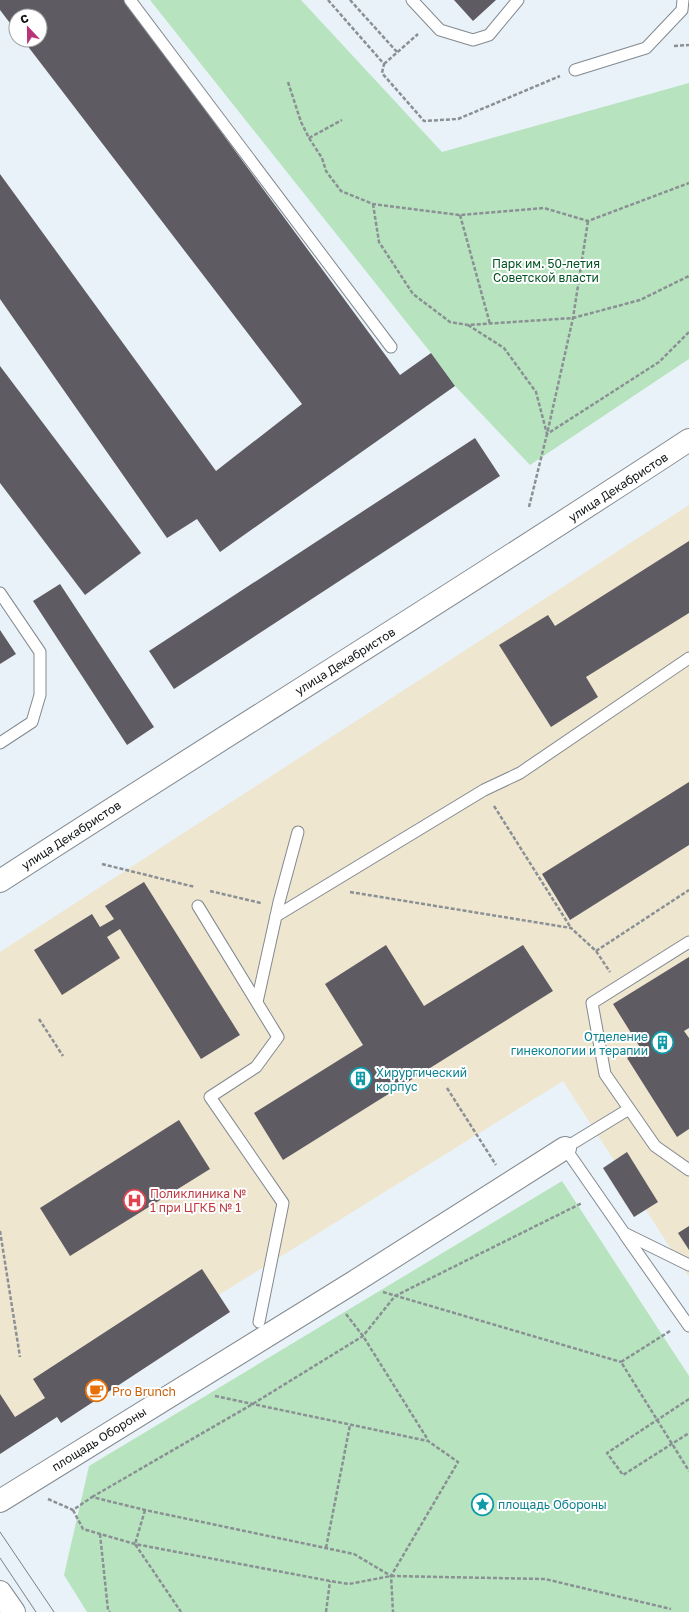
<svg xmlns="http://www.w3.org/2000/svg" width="689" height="1612" viewBox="0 0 689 1612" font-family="'Golos Text',sans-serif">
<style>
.commercial{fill:#efe6d0}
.green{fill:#b7e4bf}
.building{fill:#5f5b63}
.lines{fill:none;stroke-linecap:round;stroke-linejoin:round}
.service-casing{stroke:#82898f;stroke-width:13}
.minor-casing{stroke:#82898f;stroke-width:24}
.tertiary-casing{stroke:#82898f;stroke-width:24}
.secondary-casing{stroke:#82898f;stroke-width:24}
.path{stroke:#8a9094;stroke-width:2.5;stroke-dasharray:4 2;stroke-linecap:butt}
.service{stroke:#fff;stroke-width:11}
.minor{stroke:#fff;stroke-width:22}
.tertiary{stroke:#fff;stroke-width:22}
.secondary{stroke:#fff;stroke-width:22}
.tram{stroke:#797f83;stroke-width:1}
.labels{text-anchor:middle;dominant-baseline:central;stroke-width:4;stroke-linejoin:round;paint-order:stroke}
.park-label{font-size:12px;fill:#005322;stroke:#fff}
.street-label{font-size:12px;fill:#101315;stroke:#fff}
.culture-label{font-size:12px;fill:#0d838f;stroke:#fff;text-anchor:start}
.health-label{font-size:12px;fill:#be3a42;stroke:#fff;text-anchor:start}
.food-label{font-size:12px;fill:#c56008;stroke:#fff;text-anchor:start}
</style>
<rect width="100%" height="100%" fill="#e9f2f8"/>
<polygon class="commercial" points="689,505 689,1277 563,1081 0,1431 0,952"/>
<g class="green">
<polygon points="150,0 301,0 442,152 689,83 689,359 530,465 455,386 431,353"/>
<polygon points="562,1181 689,1376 689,1612 87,1612 64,1575 89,1466"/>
</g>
<g class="building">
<polygon points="0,0 124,0 400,375 431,353 455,386 220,552 197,519 167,538 0,299 0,174 216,471 302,404 23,40 40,40 40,16 16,16 16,31 0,10"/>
<polygon points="454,0 496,0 473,21"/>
<polygon points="0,366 141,553 85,595 0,483"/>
<polygon points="475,438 500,476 174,689 149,651"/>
<polygon points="689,541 689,613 586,677 598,697 551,727 499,645 548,615 555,626"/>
<polygon points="60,584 154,727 127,745 33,601"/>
<polygon points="0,630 16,654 0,664"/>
<polygon points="689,782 689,845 570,920 542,874"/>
<polygon points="144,882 240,1035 201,1059 120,929 107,937 120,958 62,995 34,950 92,914 100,927 114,919 105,906"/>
<polygon points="386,945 424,1006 523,945 553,991 283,1160 254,1113 363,1045 325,984"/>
<polygon points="689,957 689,1028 684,1031 689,1038 689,1129 677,1137 627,1058 641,1049 613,1004"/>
<polygon points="179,1120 210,1169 70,1256 40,1208"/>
<polygon points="627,1152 658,1202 634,1217 603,1168"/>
<polygon points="689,1226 689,1250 678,1233"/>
<polygon points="202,1269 230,1312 61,1423 57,1417 0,1454 0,1394 15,1417 45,1398 33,1379"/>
</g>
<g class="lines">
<defs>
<g id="service">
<polyline points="130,0 391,347"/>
<polyline points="412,0 440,30 473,40 489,35 518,0"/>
<polyline points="575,70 646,48 682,10 683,0"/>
<polyline points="0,593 40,652 40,695 32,722 0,743"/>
<polyline points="198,906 278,1037 256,1067 210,1097 283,1203 259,1322"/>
<polyline points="276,916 279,902 298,832"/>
<polyline points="689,942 592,1003 605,1074 655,1146 689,1170"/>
<polyline points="257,1002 276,916 484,790 520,773 689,658"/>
<polyline points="629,1109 565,1148 624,1233 689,1265"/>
<polyline points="625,1235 689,1326"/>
</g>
<polyline id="minor" points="0,1501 354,1282 565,1148"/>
<polyline id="tertiary" points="0,1592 14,1612"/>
<path id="secondary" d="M 0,881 C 229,733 461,590 689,440"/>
</defs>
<use href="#service" class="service-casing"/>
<use href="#minor" class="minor-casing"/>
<use href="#tertiary" class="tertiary-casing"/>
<use href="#secondary" class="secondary-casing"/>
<g class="path">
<polyline points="328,0 384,64 382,73 424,121 458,119 560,76"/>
<polyline points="350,0 397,52"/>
<polyline points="674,46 689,45"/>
<polyline points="384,64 418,34"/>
<polyline points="288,82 301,122 309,138 322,158 326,171 341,191 373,204 460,215 544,208 588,221 689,183"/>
<polyline points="309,138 342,120"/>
<polyline points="373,204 379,242 413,294 450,322 468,325 573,318 640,300 689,276"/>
<polyline points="460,215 490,324"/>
<polyline points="468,325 504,348 536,392 547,434 659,362 689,332"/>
<polyline points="529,507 547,434 573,318 588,221"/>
<polyline points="494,806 571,928"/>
<polyline points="102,864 195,887"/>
<polyline points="210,891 261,903"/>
<polyline points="350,892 571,928 596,951 610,972"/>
<polyline points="596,951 689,890"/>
<polyline points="39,1019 63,1056"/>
<polyline points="447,1088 496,1165"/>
<polyline points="0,1231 20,1357"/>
<polyline points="383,1292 621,1362"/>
<polyline points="346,1314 363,1336 428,1440"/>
<polyline points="670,1331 621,1362 689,1471"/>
<polyline points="215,1396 428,1441 458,1462 391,1576 393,1612"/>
<polyline points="689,1399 607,1453 623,1475 689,1433"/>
<polyline points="92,1497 251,1405 363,1336 395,1296 582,1203"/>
<polyline points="48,1499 73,1510 92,1497 145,1510 354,1554 391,1576"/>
<polyline points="73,1510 83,1529 135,1544 330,1581 349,1584 391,1576 545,1579 671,1609"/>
<polyline points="145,1510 135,1544 181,1612"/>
<polyline points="100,1534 108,1610 110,1612"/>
<polyline points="326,1548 350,1425"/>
<polyline points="326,1612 330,1581"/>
</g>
<use href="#service" class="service"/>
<use href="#minor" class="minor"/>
<use href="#tertiary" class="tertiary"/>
<use href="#secondary" class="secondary"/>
<g class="tram">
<polyline points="0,1532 54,1612"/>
<polyline points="0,1558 36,1612"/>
</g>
</g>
<defs>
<symbol id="building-ring" viewBox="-11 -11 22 22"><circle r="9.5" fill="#fff" stroke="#0f9aa8" stroke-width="1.5"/><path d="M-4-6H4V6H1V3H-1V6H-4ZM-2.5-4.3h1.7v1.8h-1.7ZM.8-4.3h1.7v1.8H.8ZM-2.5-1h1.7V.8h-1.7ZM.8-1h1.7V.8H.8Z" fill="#0f9aa8"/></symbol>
<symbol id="hospital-ring" viewBox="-11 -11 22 22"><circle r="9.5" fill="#fff" stroke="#e0444e" stroke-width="1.5"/><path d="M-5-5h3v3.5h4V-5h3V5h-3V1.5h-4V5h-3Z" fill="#e0444e"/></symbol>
<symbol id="cafe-ring" viewBox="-11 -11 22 22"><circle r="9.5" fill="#fff" stroke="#e8710a" stroke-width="1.5"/><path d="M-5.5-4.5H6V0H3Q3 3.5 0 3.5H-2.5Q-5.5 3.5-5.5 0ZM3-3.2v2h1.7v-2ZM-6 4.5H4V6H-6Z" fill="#e8710a"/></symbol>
<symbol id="sight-ring" viewBox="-11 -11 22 22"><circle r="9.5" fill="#fff" stroke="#0f9aa8" stroke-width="1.5"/><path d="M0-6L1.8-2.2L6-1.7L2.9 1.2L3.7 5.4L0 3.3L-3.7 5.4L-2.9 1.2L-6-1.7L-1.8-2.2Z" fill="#0f9aa8"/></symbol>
</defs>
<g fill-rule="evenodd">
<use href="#building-ring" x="650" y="1030" width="25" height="25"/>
<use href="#building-ring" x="348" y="1066" width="25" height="25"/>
<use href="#hospital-ring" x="122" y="1188" width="25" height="25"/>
<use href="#cafe-ring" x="84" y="1378" width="25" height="25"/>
<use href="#sight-ring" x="470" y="1492" width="25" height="25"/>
</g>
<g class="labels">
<g class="park-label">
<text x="546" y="263">Парк им. 50-летия<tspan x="546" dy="14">Советской власти</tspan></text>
</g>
<g class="street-label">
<text transform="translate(618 487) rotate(-33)">улица Декабристов</text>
<text transform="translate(345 661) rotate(-32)">улица Декабристов</text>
<text transform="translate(71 835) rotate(-33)">улица Декабристов</text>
<text transform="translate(99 1439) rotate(-32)">площадь Обороны</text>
</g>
<g class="culture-label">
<text x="648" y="1036" text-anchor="end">Отделение<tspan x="648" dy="14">гинекологии и терапии</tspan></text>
<text x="376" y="1072">Хирургический<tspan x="376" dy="14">корпус</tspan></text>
<text x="498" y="1504">площадь Обороны</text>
</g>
<g class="health-label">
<text x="150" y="1193">Поликлиника №<tspan x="150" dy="14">1 при ЦГКБ № 1</tspan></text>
</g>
<g class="food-label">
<text x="112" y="1391">Pro Brunch</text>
</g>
</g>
<g transform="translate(28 28) rotate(338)"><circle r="19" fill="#ffffff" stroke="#9fa1a1"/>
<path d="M0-3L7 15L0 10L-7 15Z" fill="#b83377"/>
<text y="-6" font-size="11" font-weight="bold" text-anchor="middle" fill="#101315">С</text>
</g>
</svg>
